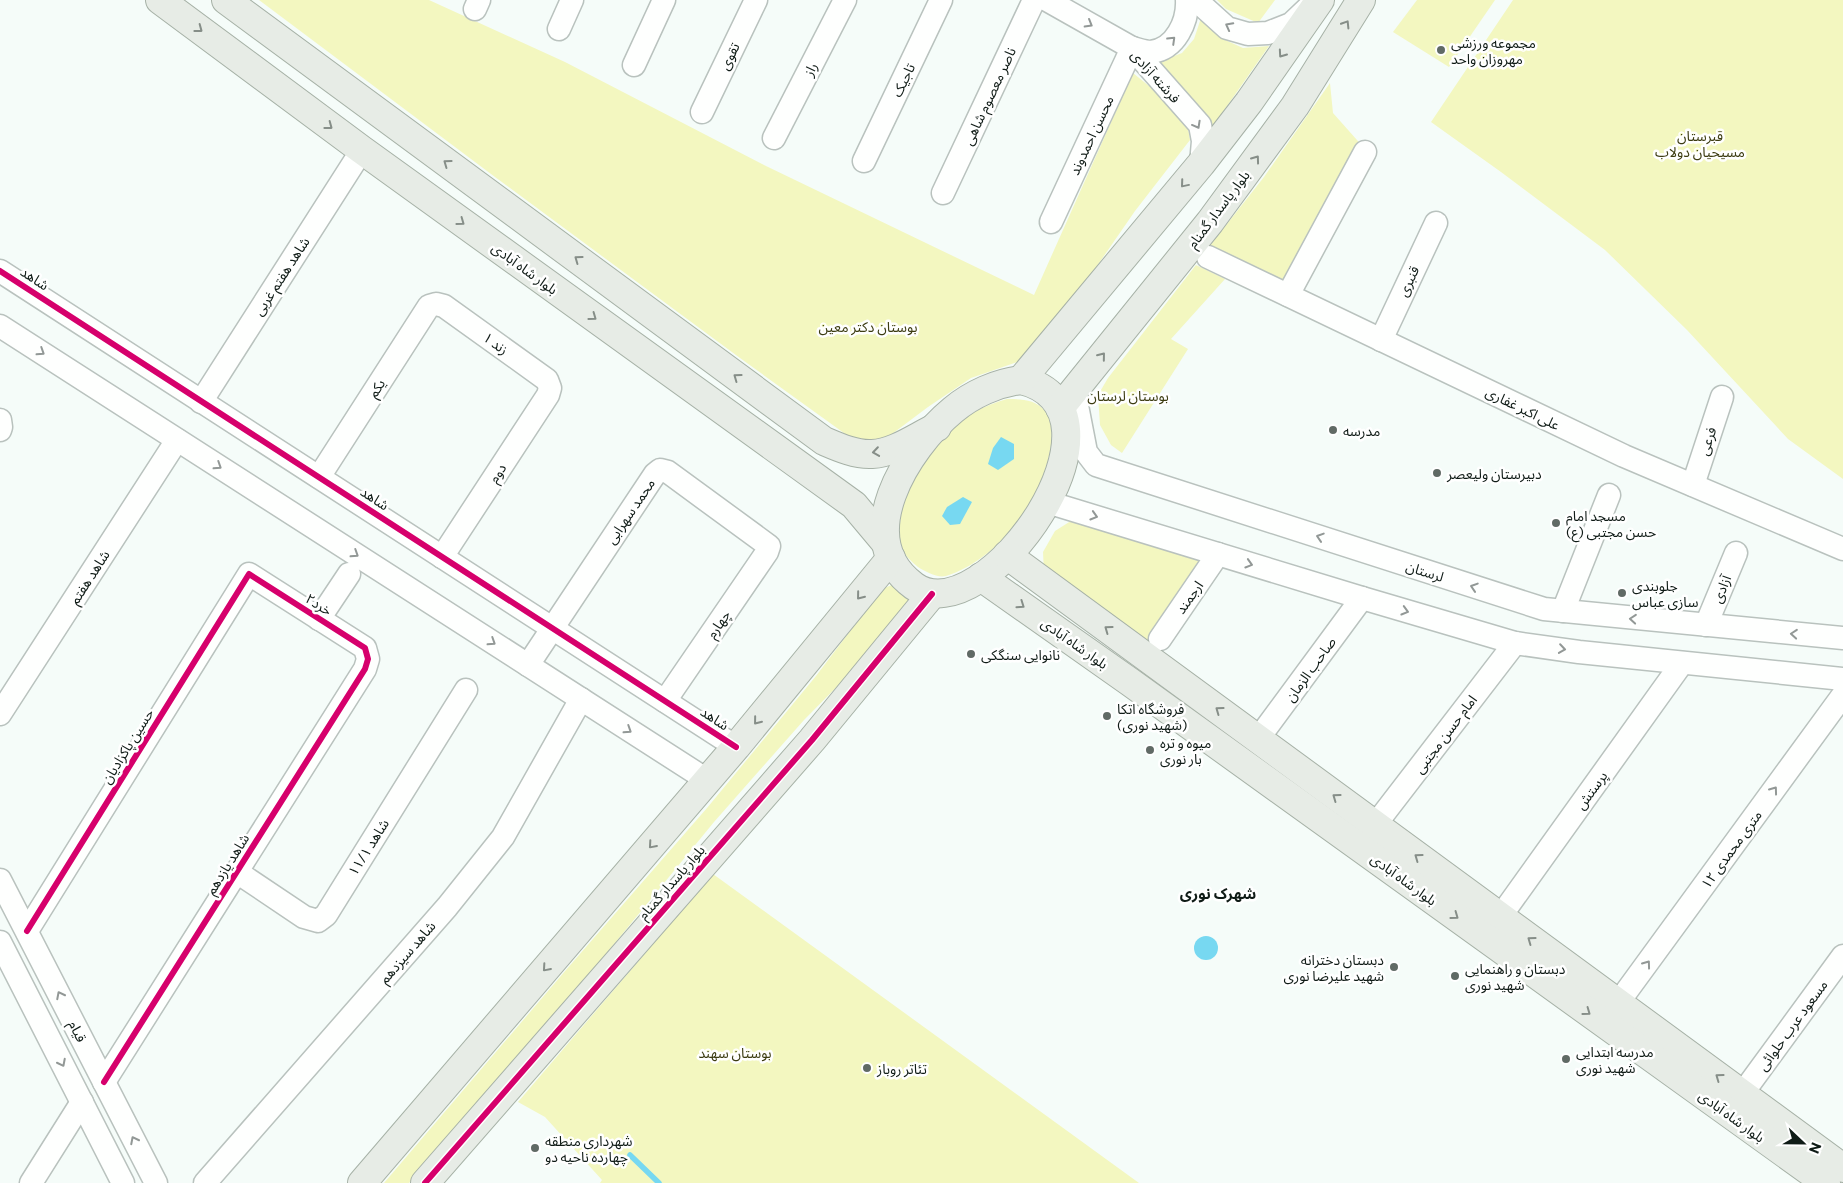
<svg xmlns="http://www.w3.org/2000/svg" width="1843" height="1183" viewBox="0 0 1843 1183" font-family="Commissioner,'Noto Sans Arabic',sans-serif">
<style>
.green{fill:#f3f7c0}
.water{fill:#77d8f1}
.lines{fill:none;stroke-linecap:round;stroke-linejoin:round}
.stream{stroke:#77d8f1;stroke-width:5.5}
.minor-casing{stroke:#b9c2be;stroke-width:25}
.major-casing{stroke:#a6b1a6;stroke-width:30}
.minor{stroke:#fefffe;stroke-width:22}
.major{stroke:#e7ece6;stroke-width:28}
.cycleway-casing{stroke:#fff;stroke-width:9}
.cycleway{stroke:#d6006c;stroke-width:6}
.oneway{stroke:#929896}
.oneway2{stroke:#868e88}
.poi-dot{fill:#606a65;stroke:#fff;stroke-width:2}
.labels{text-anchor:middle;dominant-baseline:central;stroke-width:5;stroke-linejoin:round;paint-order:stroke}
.poi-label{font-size:14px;fill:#0f1b16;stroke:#fff;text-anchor:start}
.street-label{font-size:14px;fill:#0f1b16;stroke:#fff}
.park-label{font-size:14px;fill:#3c3c11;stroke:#fff}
.neighbourhood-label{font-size:15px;font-weight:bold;fill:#0f1b16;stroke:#fff}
</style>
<rect width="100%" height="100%" fill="#f5fcf9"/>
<g class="green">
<polygon points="259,0 429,0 565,62 766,166 1034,295 1133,73 1186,116 1190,140 1135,211 1088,279 1020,361 971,378 928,407 880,443 855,441 740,358 495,177"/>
<polygon points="1217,0 1275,0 1258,23 1226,9"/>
<polygon points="1417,0 1495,0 1449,67 1393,32"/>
<polygon points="1513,0 1843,0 1843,479 1788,439 1687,330 1605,250 1501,172 1431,122"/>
<polygon points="1201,18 1223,39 1243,48 1269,46 1213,126 1202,109 1158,62 1182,53 1194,39"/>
<polygon points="1330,83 1333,113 1365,149 1284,282 1208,248 1264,177"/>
<polygon points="1196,265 1225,279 1171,339 1188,349 1122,453 1111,445 1100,425 1098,395 1108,378"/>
<path d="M 1007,399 C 1020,399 1036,399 1045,411 C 1064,436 1038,494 1022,517 C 1004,542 976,567 946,576 C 937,578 926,572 918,567 C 912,562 904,555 901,547 C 900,544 900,539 900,536 C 897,499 923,458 948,432 C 964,416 985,405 1007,399 Z"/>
<polygon points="1074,519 1208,557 1143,651 1044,573 1043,552 1055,531"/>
<polygon points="899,582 920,600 890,633 804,720 714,822 610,949 436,1154 409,1183 384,1183 566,970 707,808 816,676 882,589"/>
<polygon points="713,874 1139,1183 600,1183 602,1180 545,1117 518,1102"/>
</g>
<g class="water">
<polygon points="1001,437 1014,444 1014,459 998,470 988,464 993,448"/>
<polygon points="963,497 972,502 960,524 950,525 942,516 947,507"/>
<circle cx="1206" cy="948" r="12"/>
</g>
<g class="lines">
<polyline class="stream" points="630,1155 659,1183"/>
<defs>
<g id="minor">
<polyline points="1047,0 1132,48 1200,125 1203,141 1201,164"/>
<polyline points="1196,0 1227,28 1248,34 1268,33 1291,24 1309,7"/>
<polyline points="475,9 479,0"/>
<polyline points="559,29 572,0"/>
<path d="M 1132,48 C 1137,49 1145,52 1151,52 C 1176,49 1188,21 1187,0"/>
<polyline points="634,65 664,0"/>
<polyline points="702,112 756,0"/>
<polyline points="774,138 845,0"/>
<polyline points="864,161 941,0"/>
<polyline points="943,193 1034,0"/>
<polyline points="1051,222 1132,48"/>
<polyline points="1208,257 1624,456 1843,549"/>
<polyline points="0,271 736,747"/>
<polyline points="1288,295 1365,152"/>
<polyline points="0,326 707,780"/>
<polyline points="1381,340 1436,223"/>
<polyline points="1074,390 1086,452 1096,465 1544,609 1843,638"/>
<polyline points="201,402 362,150"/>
<polyline points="0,420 1,427 0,430"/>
<polyline points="319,477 429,306 436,304 444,306 547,380 550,388 548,395 442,557"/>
<polyline points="1693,485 1722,397"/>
<polyline points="1047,502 1362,598 1515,643 1579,652 1843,679"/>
<polyline points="1563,611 1609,495"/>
<polyline points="319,619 349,574"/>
<polyline points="1706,625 1736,553"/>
<polyline points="1160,639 1218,554"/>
<polyline points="528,665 655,474 660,470 668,472 769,546 767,552 665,701"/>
<polyline points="0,714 177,440"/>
<polyline points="1258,739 1362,598"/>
<polyline points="1375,825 1515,643"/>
<polyline points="237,872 304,917 318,921 326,915 466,690"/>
<polyline points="0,880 156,1183"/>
<polyline points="1500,917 1682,663"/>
<polyline points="27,931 249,574 365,648 368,659 365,669 104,1082"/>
<polyline points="0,942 123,1183"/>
<polyline points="1618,1003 1843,695"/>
<polyline points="1742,1094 1843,956"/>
<polyline points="31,1183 82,1102"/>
<polyline points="205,1183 447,907 503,837 581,699"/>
</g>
<g id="major">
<polyline points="160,0 362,150 854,505 885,542"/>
<path d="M 226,0 L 824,441 C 838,447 856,455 872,454 C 895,453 917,436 937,427"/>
<path d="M 1021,380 C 1144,409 985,637 914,586 C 849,539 907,448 953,410 C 972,394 997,383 1021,380 Z"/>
<polyline points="1021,380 1201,164 1249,102 1320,0"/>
<polyline points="1060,408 1210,222 1295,106 1361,0"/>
<polyline points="1007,555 1843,1168"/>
<polyline points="981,577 1130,682 1826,1183"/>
<polyline points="362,1183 736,747 891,558"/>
<polyline points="425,1183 812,740 932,594"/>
</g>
</defs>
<use href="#minor" class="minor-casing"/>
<use href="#major" class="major-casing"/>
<use href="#minor" class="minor"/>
<use href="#major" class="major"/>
<defs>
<g id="cycleway">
<polyline points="0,271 736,747"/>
<polyline points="27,931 249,574 365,648 368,659 365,669 104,1082"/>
<polyline points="425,1183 812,740 932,594"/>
</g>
</defs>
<use href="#cycleway" class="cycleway-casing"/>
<use href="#cycleway" class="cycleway"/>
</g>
<defs><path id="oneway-chevron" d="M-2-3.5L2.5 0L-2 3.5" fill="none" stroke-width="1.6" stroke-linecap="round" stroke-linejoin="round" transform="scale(1.25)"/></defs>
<g class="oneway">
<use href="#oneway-chevron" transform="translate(1089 24) rotate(30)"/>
<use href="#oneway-chevron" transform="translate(1229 26) rotate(-152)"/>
<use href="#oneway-chevron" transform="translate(1172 40) rotate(-44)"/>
<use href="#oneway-chevron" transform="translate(1197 125) rotate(61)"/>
<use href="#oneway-chevron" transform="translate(41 352) rotate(33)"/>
<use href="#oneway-chevron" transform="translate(218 466) rotate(33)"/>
<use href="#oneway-chevron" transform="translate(1094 516) rotate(17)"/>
<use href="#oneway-chevron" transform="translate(1320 537) rotate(-162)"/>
<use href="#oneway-chevron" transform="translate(355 554) rotate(33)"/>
<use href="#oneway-chevron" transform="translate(1249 564) rotate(17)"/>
<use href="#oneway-chevron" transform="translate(1474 587) rotate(-162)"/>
<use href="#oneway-chevron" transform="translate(1405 611) rotate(16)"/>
<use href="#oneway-chevron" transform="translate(1633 619) rotate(-175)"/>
<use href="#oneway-chevron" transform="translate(1794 634) rotate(-175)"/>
<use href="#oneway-chevron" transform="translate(492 642) rotate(33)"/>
<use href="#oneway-chevron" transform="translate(1562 649) rotate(8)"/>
<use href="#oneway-chevron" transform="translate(628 730) rotate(33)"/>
<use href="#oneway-chevron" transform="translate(1774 790) rotate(-54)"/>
<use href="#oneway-chevron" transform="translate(1647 964) rotate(-54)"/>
<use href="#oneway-chevron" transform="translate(60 995) rotate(-117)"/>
<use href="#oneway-chevron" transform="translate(62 1063) rotate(63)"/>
<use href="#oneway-chevron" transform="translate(134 1140) rotate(-117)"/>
</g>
<g class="oneway2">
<use href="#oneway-chevron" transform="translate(1346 24) rotate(-58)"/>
<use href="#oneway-chevron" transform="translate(199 29) rotate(37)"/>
<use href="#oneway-chevron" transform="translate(1282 54) rotate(125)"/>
<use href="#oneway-chevron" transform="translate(329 126) rotate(37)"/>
<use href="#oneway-chevron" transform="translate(1256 159) rotate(-54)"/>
<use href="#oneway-chevron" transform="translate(447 163) rotate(-144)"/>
<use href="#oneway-chevron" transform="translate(1184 184) rotate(130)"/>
<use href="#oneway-chevron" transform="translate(461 222) rotate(36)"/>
<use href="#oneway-chevron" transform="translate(578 259) rotate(-144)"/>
<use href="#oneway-chevron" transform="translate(593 317) rotate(36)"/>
<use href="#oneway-chevron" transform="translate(1102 356) rotate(-51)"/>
<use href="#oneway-chevron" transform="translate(737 377) rotate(-144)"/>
<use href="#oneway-chevron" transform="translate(876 452) rotate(172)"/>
<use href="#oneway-chevron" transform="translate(860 596) rotate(129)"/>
<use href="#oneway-chevron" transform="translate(1021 605) rotate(35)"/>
<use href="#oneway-chevron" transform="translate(1108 629) rotate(-144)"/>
<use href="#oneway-chevron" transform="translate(1219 710) rotate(-144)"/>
<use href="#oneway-chevron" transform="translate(757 721) rotate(129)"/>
<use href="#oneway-chevron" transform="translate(1336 797) rotate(-144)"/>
<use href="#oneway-chevron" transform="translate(652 845) rotate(131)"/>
<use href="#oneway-chevron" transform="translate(1418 857) rotate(-144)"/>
<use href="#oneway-chevron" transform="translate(1455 916) rotate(36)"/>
<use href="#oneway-chevron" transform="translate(1531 940) rotate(-144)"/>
<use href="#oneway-chevron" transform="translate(546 968) rotate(131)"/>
<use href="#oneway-chevron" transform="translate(1587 1012) rotate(36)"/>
<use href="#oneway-chevron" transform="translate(1719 1077) rotate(-144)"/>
</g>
<g class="poi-dot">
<circle cx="1441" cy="50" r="5"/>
<circle cx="1333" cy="430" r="5"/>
<circle cx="1437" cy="473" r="5"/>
<circle cx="1556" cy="523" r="5"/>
<circle cx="1622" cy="593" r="5"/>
<circle cx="971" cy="654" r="5"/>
<circle cx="1107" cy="716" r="5"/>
<circle cx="1150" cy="750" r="5"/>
<circle cx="1394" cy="967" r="5"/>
<circle cx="1455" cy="976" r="5"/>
<circle cx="1566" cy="1059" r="5"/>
<circle cx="867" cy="1068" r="5"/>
<circle cx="535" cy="1148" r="5"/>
</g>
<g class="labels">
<g class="poi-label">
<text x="1451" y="42">مجموعه ورزشی<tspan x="1451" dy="16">مهروزان واحد</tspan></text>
<text x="1343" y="430">مدرسه</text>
<text x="1447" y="473">دبیرستان ولیعصر</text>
<text x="1566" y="515">مسجد امام<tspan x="1566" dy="16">حسن مجتبی (ع)</tspan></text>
<text x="1632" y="585">جلوبندی<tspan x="1632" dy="16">سازی عباس</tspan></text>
<text x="981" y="654">نانوایی سنگکی</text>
<text x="1117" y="708">فروشگاه اتکا<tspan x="1117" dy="16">(شهید نوری)</tspan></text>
<text x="1160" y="742">میوه و تره<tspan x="1160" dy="16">بار نوری</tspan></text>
<text x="1384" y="959" text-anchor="end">دبستان دخترانه<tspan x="1384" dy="16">شهید علیرضا نوری</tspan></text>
<text x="1465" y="968">دبستان و راهنمایی<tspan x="1465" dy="16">شهید نوری</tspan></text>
<text x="1576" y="1051">مدرسه ابتدایی<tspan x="1576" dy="16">شهید نوری</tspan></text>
<text x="877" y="1068">تئاتر روباز</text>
<text x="545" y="1140">شهرداری منطقه<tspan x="545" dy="16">چهارده ناحیه دو</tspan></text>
</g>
<g class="street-label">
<text transform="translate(729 56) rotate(-64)">تقوی</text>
<text transform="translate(810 69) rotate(-63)">راز</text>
<text transform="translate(1156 76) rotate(48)">فرشته آزادی</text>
<text transform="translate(903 80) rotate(-64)">تاجیک</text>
<text transform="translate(989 96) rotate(-65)">ناصر معصوم شاهی</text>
<text transform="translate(1091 135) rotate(-65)">محسن احمدوند</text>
<text transform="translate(1218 209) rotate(-53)">بلوار پاسدار گمنام</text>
<text transform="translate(525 268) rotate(36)">بلوار شاه آبادی</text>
<text transform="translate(281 276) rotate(-57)">شاهد هفتم غربی</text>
<text transform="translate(35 278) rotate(33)">شاهد</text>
<text transform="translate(1408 281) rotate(-65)">قنبری</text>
<text transform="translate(496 343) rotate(36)">زند ۱</text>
<text transform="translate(376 388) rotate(-57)">یکم</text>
<text transform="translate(1523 408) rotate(26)">علی اکبر غفاری</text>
<text transform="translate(1707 441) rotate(-72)">فرعی</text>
<text transform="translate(497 473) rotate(-57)">دوم</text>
<text transform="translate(375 498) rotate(33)">شاهد</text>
<text transform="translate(630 511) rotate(-56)">محمد سهرابی</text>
<text transform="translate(1425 571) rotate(18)">لرستان</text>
<text transform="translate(89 577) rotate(-57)">شاهد هفتم</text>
<text transform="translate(1721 589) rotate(-68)">آزادی</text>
<text transform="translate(1189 597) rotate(-55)">ارجمند</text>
<text transform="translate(319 604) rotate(32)">خرد۲</text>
<text transform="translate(718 624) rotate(-56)">چهارم</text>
<text transform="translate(1075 643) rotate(35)">بلوار شاه آبادی</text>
<text transform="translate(1310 669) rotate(-54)">صاحب الزمان</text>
<text transform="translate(715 718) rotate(33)">شاهد</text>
<text transform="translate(1445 734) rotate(-53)">امام حسن مجتبی</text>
<text transform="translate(127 746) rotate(-58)">حسین پاکزادیان</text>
<text transform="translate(1591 790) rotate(-54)">پرستش</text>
<text transform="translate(368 847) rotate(-58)">شاهد ۱۱/۱</text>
<text transform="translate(1731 849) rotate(-54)">۱۲ متری محمدی</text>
<text transform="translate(227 864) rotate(-58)">شاهد یازدهم</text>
<text transform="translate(1404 879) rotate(36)">بلوار شاه آبادی</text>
<text transform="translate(671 882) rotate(-49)">بلوار پاسدار گمنام</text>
<text transform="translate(407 952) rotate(-49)">شاهد سیزدهم</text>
<text transform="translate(1792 1025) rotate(-54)">مسعود عرب حلوائی</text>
<text transform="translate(78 1031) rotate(63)">قیام</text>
<text transform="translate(1732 1116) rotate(36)">بلوار شاه آبادی</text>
</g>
<g class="park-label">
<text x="1700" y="135">قبرستان<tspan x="1700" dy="16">مسیحیان دولاب</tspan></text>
<text x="868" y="326">بوستان دکتر معین</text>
<text x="1128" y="395">بوستان لرستان</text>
<text x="735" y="1052">بوستان سهند</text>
</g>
<g class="neighbourhood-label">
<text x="1218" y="893">شهرک نوری</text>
</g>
</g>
<g transform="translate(1803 1143) rotate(112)" stroke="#ffffff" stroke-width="4" paint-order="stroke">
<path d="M0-4L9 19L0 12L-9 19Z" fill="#0f1b16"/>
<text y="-8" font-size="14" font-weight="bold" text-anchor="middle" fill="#0f1b16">N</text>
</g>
</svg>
